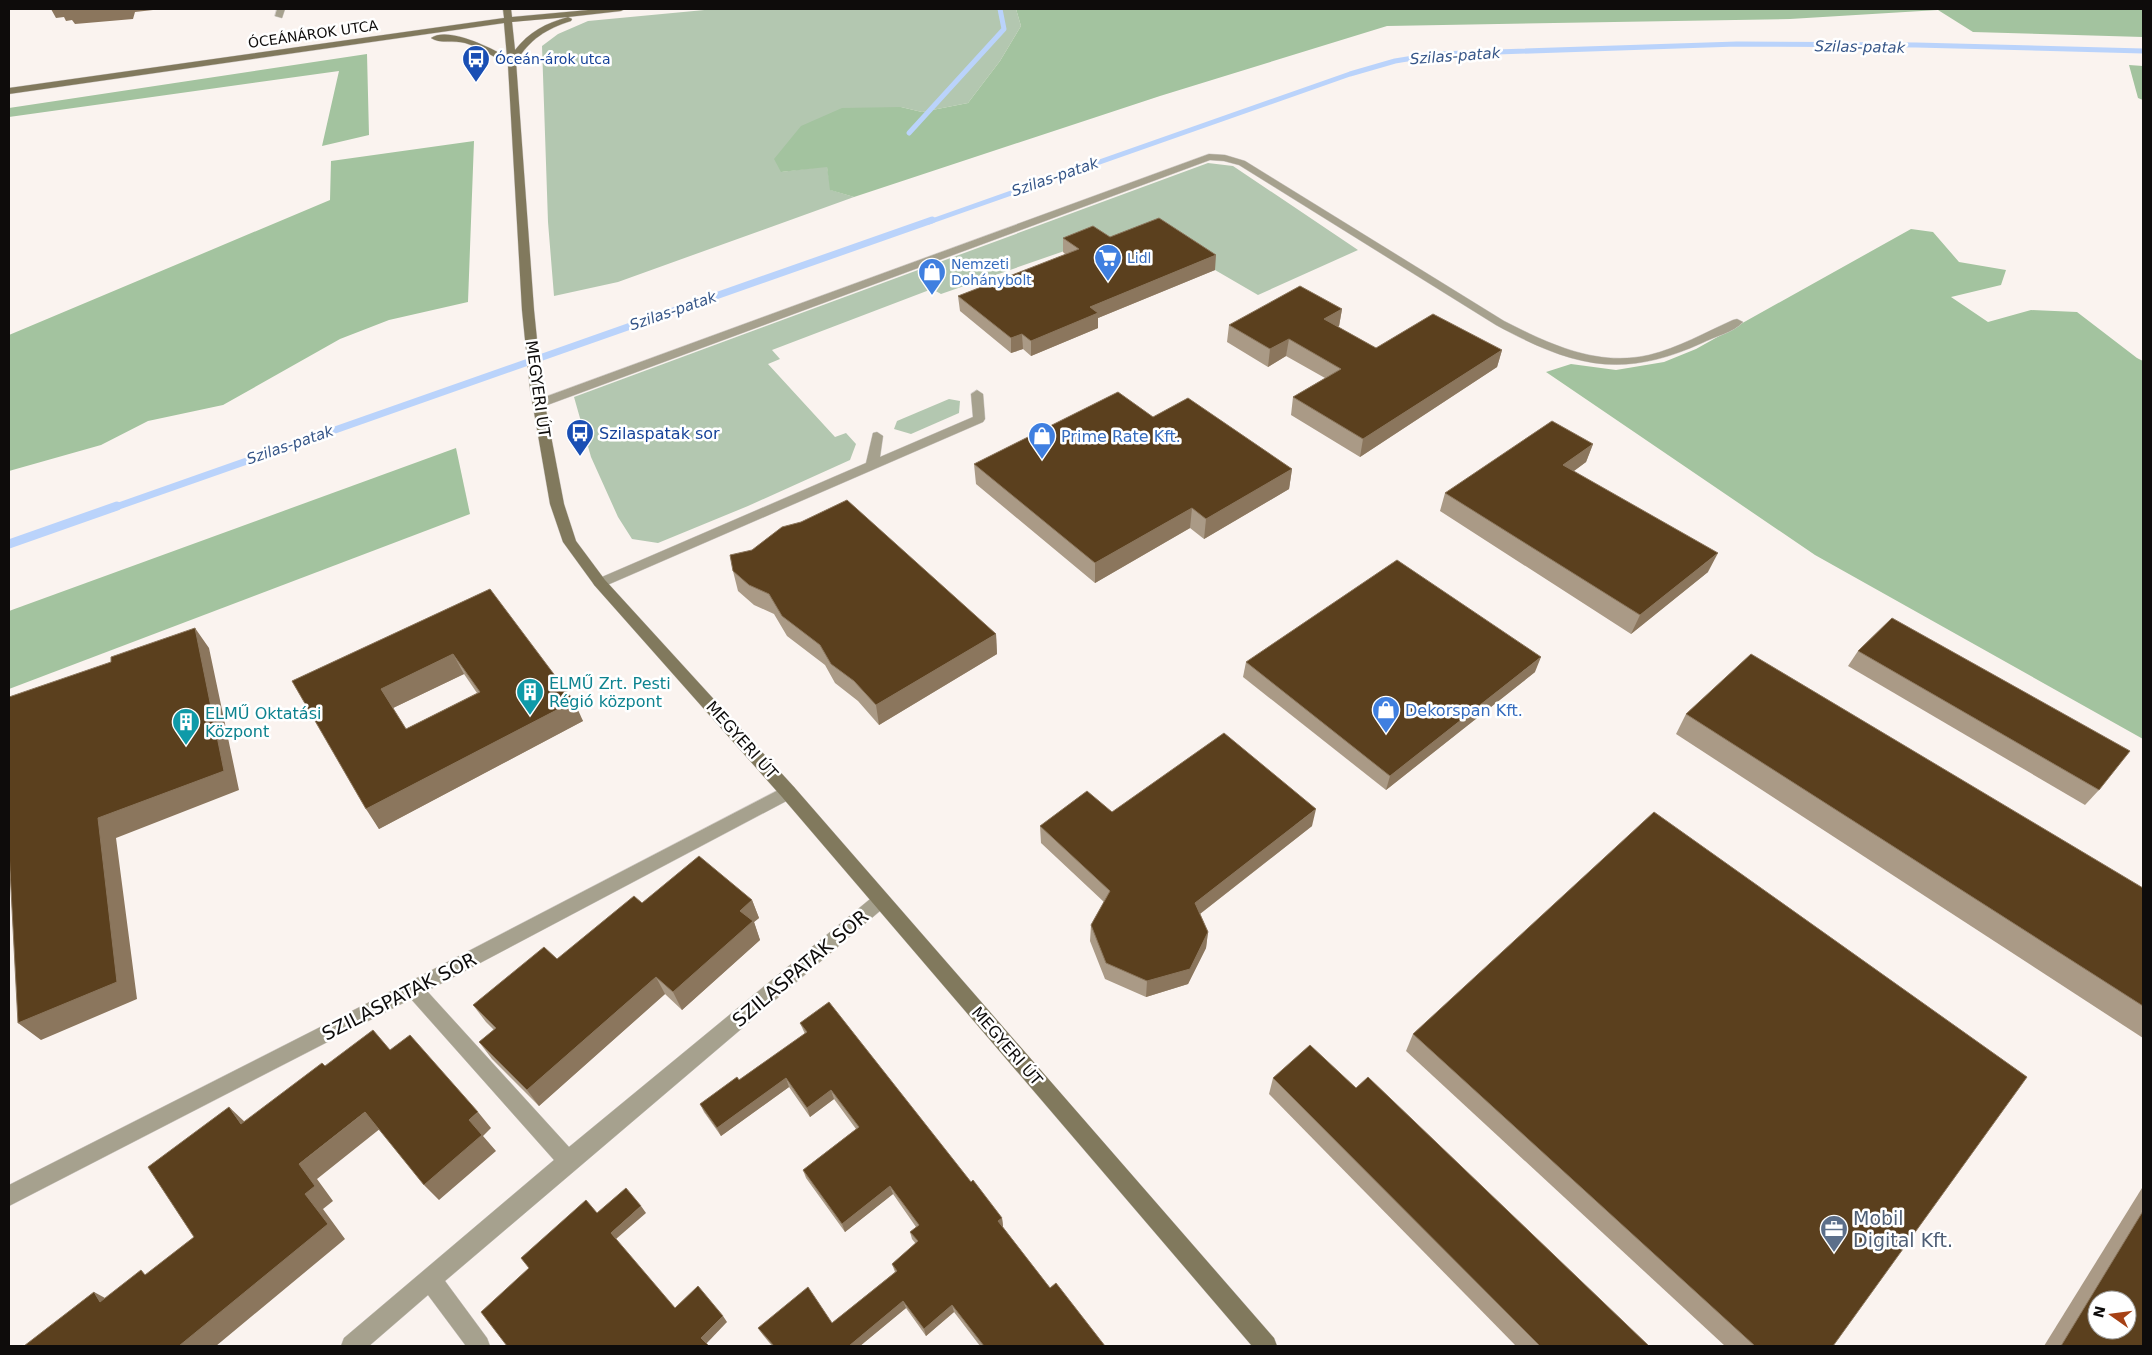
<svg xmlns="http://www.w3.org/2000/svg" width="2152" height="1355" viewBox="0 0 2152 1355" font-family="'DejaVu Sans',sans-serif">
<style>
.green{fill:#b3c7b0}
.forest{fill:#a3c39f}
.lines{fill:none;stroke-linecap:round;stroke-linejoin:round}
.stream-far2{stroke:#bad3fb;stroke-width:5}
.stream-far1{stroke:#bad3fb;stroke-width:7}
.stream{stroke:#bad3fb;stroke-width:9}
.street-casing{stroke:#d4cecb;stroke-width:1}
.secondary-casing{stroke:#d4cecb;stroke-width:1}
.street{fill:#a6a18e;fill-rule:evenodd}
.secondary{fill:#81795d;fill-rule:evenodd}
.wall{fill:#aa9a86;fill-rule:evenodd}
.shaded-wall{fill:#8b765d}
.building{fill:#5b401e;stroke:#8b765d;fill-rule:evenodd}
.labels{text-anchor:middle;dominant-baseline:central;stroke-width:5;stroke-linejoin:round;paint-order:stroke}
.far-street-label{font-size:14px;fill:#0e0c0b;stroke:#fff}
.far-transit-label{font-size:14px;fill:#164399;stroke:#fff;text-anchor:start}
.far-shop-label{font-size:14px;fill:#366cbe;stroke:#fff;text-anchor:start}
.far-water-label{font-size:15px;font-style:italic;fill:#365688;stroke:#fff}
.street-label{font-size:16px;fill:#0e0c0b;stroke:#fff}
.transit-label{font-size:16px;fill:#164399;stroke:#fff;text-anchor:start}
.shop-label{font-size:16px;fill:#366cbe;stroke:#fff;text-anchor:start}
.culture-label{font-size:16px;fill:#0d838f;stroke:#fff;text-anchor:start}
.near-street-label{font-size:19px;fill:#0e0c0b;stroke:#fff}
.near-service-label{font-size:19px;fill:#4e5e75;stroke:#fff;text-anchor:start}
</style>
<rect width="100%" height="100%" fill="#faf3ef"/>
<g class="green">
<polygon points="715,9 1016,9 1021,26 1000,61 968,103 922,112 901,107 781,172 827,166 831,190 854,197 618,282 554,296 548,222 542,46 558,34 588,21"/>
<polygon points="1208,163 1233,166 1358,250 1258,295 1215,270 1093,241 941,294 932,289 772,350 780,359 768,364 835,437 846,433 856,444 850,460 748,506 658,543 632,539 618,517 591,457 574,397"/>
<polygon points="949,399 960,401 959,413 911,434 894,429 897,421"/>
</g>
<g class="forest">
<polygon points="1016,9 2143,9 2143,37 1973,32 1938,10 1790,19 1387,26 1160,96 854,197 830,190 827,167 781,172 774,159 801,126 842,108 901,107 922,112 968,103 1000,61 1021,26"/>
<polygon points="367,54 369,135 322,146 339,71 9,117 9,108"/>
<polygon points="2129,65 2143,66 2143,100 2138,98"/>
<polygon points="474,141 468,302 389,320 340,339 223,405 148,421 101,445 9,471 9,335 330,200 331,161"/>
<polygon points="1911,229 1933,232 1959,262 2006,270 2001,285 1951,297 1988,322 2031,310 2077,312 2137,358 2143,361 2143,739 1815,555 1546,372 1571,364 1616,370 1664,362 1696,349"/>
<polygon points="456,448 470,514 9,689 9,611"/>
</g>
<g class="lines">
<g class="stream-far2">
<polyline points="909,133 1004,29 1000,9"/>
<polyline points="929,222 1350,74 1395,61 1438,54 1737,44 1916,45 2143,51"/>
</g>
<polyline class="stream-far1" points="113,508 932,220"/>
<polyline class="stream" points="9,544 117,506"/>
<defs>
<g id="street">
<polygon points="277,9 285,9 282,18 275,16"/>
<path d="M 1209,154 L 1225,155 L 1245,161 L 1504,321 C 1549,344 1597,367 1649,355 C 1678,348 1706,332 1733,320 L 1737,319 L 1743,322 C 1734,332 1714,337 1702,343 C 1621,380 1572,366 1496,325 L 1239,165 L 1224,161 L 1210,160 L 542,407 L 538,408 L 532,404 L 534,401 Z"/>
<polygon points="977,390 983,394 985,419 983,422 605,586 595,586 593,583 595,580 866,463 873,433 877,432 883,436 880,457 973,417 971,394"/>
<polygon points="788,785 794,787 796,792 794,797 427,991 569,1147 875,895 881,893 887,895 890,900 887,905 445,1281 487,1338 490,1346 466,1346 428,1295 369,1346 341,1346 344,1338 554,1160 411,999 9,1206 9,1185 407,983"/>
</g>
<path id="secondary" d="M 503,9 L 511,9 L 512,17 L 599,9 L 625,9 L 621,11 L 568,17 L 572,19 L 571,21 C 546,29 530,39 516,62 L 534,310 L 542,389 L 564,504 L 576,541 L 605,580 L 794,787 L 1274,1338 L 1277,1346 L 1252,1346 L 782,797 L 595,586 L 563,542 L 550,504 L 530,389 L 522,310 L 508,65 C 494,57 481,48 465,43 C 455,40 439,44 431,38 C 448,26 491,48 507,57 L 504,23 L 9,94 L 9,88 L 504,18 ZM 568,17 C 546,23 529,32 515,50 L 512,22 Z"/>
</defs>
<use href="#street" class="street-casing"/>
<use href="#secondary" class="secondary-casing"/>
<use href="#street" class="street"/>
<use href="#secondary" class="secondary"/>
</g>
<g class="wall">
<polygon points="1110,237 1215,270 1098,318 1098,328 1031,356 1023,349 1011,353 960,311 958,296 1066,255 1063,252 1063,238"/>
<polygon points="1342,309 1339,326 1338,327 1376,348 1502,350 1497,367 1360,457 1291,415 1293,397 1325,378 1286,356 1268,367 1227,342 1229,325"/>
<polygon points="1153,417 1292,469 1289,489 1204,539 1190,528 1095,583 976,484 974,464"/>
<polygon points="1593,444 1586,462 1574,471 1708,572 1631,634 1440,511 1445,493"/>
<polygon points="733,571 996,634 997,654 879,725 858,701 835,683 825,665 787,636 774,614 754,605 738,591"/>
<path d="M 490,589 L 583,721 L 379,829 L 292,681 ZM 464,674 L 477,693 L 406,729 L 393,708 Z"/>
<polygon points="1858,651 2099,790 2085,805 1848,666"/>
<polygon points="1246,662 1535,672 1386,790 1243,677"/>
<polygon points="1686,714 2143,888 2143,1038 1676,734"/>
<polygon points="1112,812 1312,826 1200,914 1208,932 1206,948 1188,984 1146,997 1105,979 1090,941 1091,925 1104,902 1041,843 1040,826"/>
<polygon points="752,900 759,918 754,922 760,940 682,1010 665,994 539,1106 492,1059 479,1042 494,1030 486,1022 473,1005 557,959 642,903"/>
<polygon points="800,1023 971,1182 1002,1218 1003,1226 1002,1226 1050,1288 1105,1346 980,1346 954,1312 926,1336 906,1308 860,1346 772,1346 763,1335 758,1328 832,1323 895,1272 892,1264 916,1244 912,1239 910,1232 916,1227 893,1194 845,1232 806,1178 803,1170 856,1129 834,1099 810,1117 789,1087 721,1136 704,1112 700,1104 739,1080 805,1034"/>
<polygon points="1413,1034 1833,1346 1725,1346 1406,1051"/>
<polygon points="1273,1078 1356,1088 1649,1346 1516,1346 1269,1094"/>
<polygon points="2143,1187 2143,1346 2044,1346 2142,1188"/>
</g>
<g class="shaded-wall">
<polygon points="51,9 162,9 135,12 133,19 75,24 72,20 66,21 64,17 56,18"/>
<polygon points="1216,255 1215,270 1098,318 1098,328 1031,356 1031,341 1090,307"/>
<polygon points="1342,309 1339,326 1321,336 1324,319"/>
<polygon points="1022,334 1023,349 1011,353 1011,338"/>
<polygon points="1289,339 1286,356 1268,367 1270,349"/>
<polygon points="1502,350 1497,367 1360,457 1363,439"/>
<polygon points="1593,444 1586,462 1556,484 1563,465"/>
<polygon points="1292,469 1289,489 1204,539 1206,519"/>
<polygon points="1192,508 1190,528 1095,583 1095,563"/>
<polygon points="1718,553 1708,572 1631,634 1640,615"/>
<polygon points="195,628 209,648 239,790 116,838 137,999 41,1040 18,1023 98,818"/>
<polygon points="996,634 997,654 879,725 876,705"/>
<polygon points="453,654 464,674 393,708 381,689"/>
<polygon points="1541,657 1535,672 1386,790 1390,776"/>
<polygon points="574,701 583,721 379,829 366,809"/>
<polygon points="1316,809 1312,826 1192,920 1195,903"/>
<polygon points="752,900 759,918 754,922 760,940 682,1010 673,992 740,911"/>
<polygon points="1208,932 1206,948 1188,984 1146,997 1147,981"/>
<polygon points="656,977 665,994 539,1106 527,1090"/>
<polygon points="786,1078 789,1087 721,1136 717,1128"/>
<polygon points="831,1090 834,1099 810,1117 807,1108"/>
<polygon points="229,1107 247,1124 241,1124"/>
<polygon points="365,1112 381,1128 317,1179 333,1201 323,1209 345,1239 216,1346 179,1346 305,1194 299,1164"/>
<polygon points="478,1112 491,1128 483,1136 496,1151 439,1200 424,1185 469,1120"/>
<polygon points="890,1186 893,1194 845,1232 842,1224"/>
<polygon points="641,1206 646,1213 616,1239 611,1233"/>
<polygon points="1002,1218 1003,1226 999,1229 998,1221"/>
<polygon points="94,1292 118,1305 100,1302"/>
<polygon points="903,1301 906,1308 860,1346 849,1346"/>
<polygon points="952,1305 954,1312 926,1336 924,1329"/>
<polygon points="723,1316 727,1322 706,1344 701,1338"/>
</g>
<g class="building">
<polygon points="1159,218 1216,255 1090,307 1098,313 1031,341 1022,334 1011,338 958,296 1079,249 1063,238 1093,226 1110,237"/>
<polygon points="1300,286 1342,309 1324,319 1376,348 1433,314 1502,350 1363,439 1293,397 1341,369 1289,339 1270,349 1229,325"/>
<polygon points="1118,392 1153,417 1188,398 1292,469 1206,519 1192,508 1095,563 974,464"/>
<polygon points="1552,421 1593,444 1563,465 1718,553 1640,615 1445,493"/>
<polygon points="847,500 996,634 876,705 854,681 831,664 820,645 782,616 769,594 749,585 733,571 730,555 752,550 782,527 801,522"/>
<polygon points="1397,560 1541,657 1390,776 1246,662"/>
<path d="M 490,589 L 574,701 L 366,809 L 292,681 ZM 453,654 L 480,692 L 406,729 L 381,689 Z"/>
<polygon points="1892,618 2130,751 2099,790 1858,651"/>
<polygon points="195,628 224,771 98,818 117,982 18,1023 9,851 9,697 111,662 111,657"/>
<polygon points="1751,654 2143,888 2143,1006 1686,714"/>
<polygon points="1224,733 1316,809 1195,903 1208,932 1190,969 1147,981 1106,963 1091,925 1110,891 1040,826 1087,791 1112,812"/>
<polygon points="1654,812 2027,1077 1833,1346 1755,1346 1413,1034"/>
<polygon points="699,856 752,900 740,911 753,921 673,992 656,977 527,1090 479,1042 496,1028 473,1005 544,947 557,959 634,896 642,903"/>
<polygon points="829,1002 971,1182 973,1180 1002,1218 998,1221 1050,1288 1056,1283 1105,1346 984,1346 952,1305 924,1329 903,1301 849,1346 774,1346 758,1328 808,1287 832,1323 897,1271 892,1264 918,1241 910,1232 919,1225 890,1186 842,1224 803,1170 859,1127 831,1090 807,1108 786,1078 717,1128 700,1104 737,1077 739,1080 807,1032 800,1023"/>
<polygon points="373,1030 390,1050 410,1035 478,1112 469,1120 482,1135 424,1185 365,1112 299,1164 315,1186 305,1194 328,1224 179,1346 24,1346 94,1292 100,1302 141,1270 145,1275 194,1237 148,1167 229,1107 241,1124 322,1063 325,1066"/>
<polygon points="1310,1045 1356,1088 1368,1077 1649,1346 1538,1346 1539,1345 1273,1078"/>
<polygon points="626,1188 641,1206 611,1233 675,1308 698,1286 723,1316 701,1338 709,1346 507,1346 481,1312 529,1268 521,1258 586,1200 597,1213"/>
<path d="M 2143,1211 L 2143,1346 L 2061,1346 ZM 2097,1300 L 2127,1300 L 2127,1330 L 2097,1330 Z"/>
</g>
<defs>
<symbol id="bus-pin" viewBox="-11 -11 22 30"><path d="M0 17L-7.5 6A9.5 9.5 0 1 1 7.5 6Z" fill="#1a4fb4" stroke="#fff"/><path d="M-5-6H5V4H4V6H2V4H-2V6H-4V4H-5ZM-3.5-4V0h7V-4ZM-3.5 1.2v1.5H-2V1.2ZM2 1.2v1.5H3.5V1.2Z" fill="#fff"/></symbol>
<symbol id="supermarket-pin" viewBox="-11 -11 22 30"><path d="M0 17L-7.5 6A9.5 9.5 0 1 1 7.5 6Z" fill="#3f7fe0" stroke="#fff"/><path d="M-6-5.5h2.5l.6 2H6L4.5 2H-2.5L-4.4-4H-6ZM-1.5 3.2a1.3 1.3 0 1 0 .1 0ZM3 3.2a1.3 1.3 0 1 0 .1 0Z" fill="#fff"/></symbol>
<symbol id="shop-pin" viewBox="-11 -11 22 30"><path d="M0 17L-7.5 6A9.5 9.5 0 1 1 7.5 6Z" fill="#3f7fe0" stroke="#fff"/><path d="M-5-2.5h2.3a2.7 3.5 0 0 1 5.4 0H5L5.5 6h-11ZM-1.5-2.5h3a1.5 2.3 0 0 0-3 0Z" fill="#fff"/></symbol>
<symbol id="building-pin" viewBox="-11 -11 22 30"><path d="M0 17L-7.5 6A9.5 9.5 0 1 1 7.5 6Z" fill="#0f9aa8" stroke="#fff"/><path d="M-4-6H4V6H1V3H-1V6H-4ZM-2.5-4.3h1.7v1.8h-1.7ZM.8-4.3h1.7v1.8H.8ZM-2.5-1h1.7V.8h-1.7ZM.8-1h1.7V.8H.8Z" fill="#fff"/></symbol>
<symbol id="office-pin" viewBox="-11 -11 22 30"><path d="M0 17L-7.5 6A9.5 9.5 0 1 1 7.5 6Z" fill="#5c6f8a" stroke="#fff"/><path d="M-6-3h4V-5.5h4V-3h4V5H-6ZM-1-4.5V-3h2v-1.5ZM-6 0V1H6V0Z" fill="#fff"/></symbol>
</defs>
<g fill-rule="evenodd">
<use href="#bus-pin" x="460" y="43" width="32" height="43"/>
<use href="#supermarket-pin" x="1092" y="242" width="32" height="43"/>
<use href="#shop-pin" x="916" y="256" width="32" height="43"/>
<use href="#bus-pin" x="564" y="417" width="32" height="43"/>
<use href="#shop-pin" x="1026" y="420" width="32" height="43"/>
<use href="#building-pin" x="514" y="676" width="32" height="43"/>
<use href="#shop-pin" x="1370" y="694" width="32" height="43"/>
<use href="#building-pin" x="170" y="706" width="32" height="43"/>
<use href="#office-pin" x="1818" y="1213" width="32" height="43"/>
</g>
<g class="labels">
<g class="far-street-label">
<text transform="translate(313 34) rotate(-8)">ÓCEÁNÁROK UTCA</text>
</g>
<g class="far-transit-label">
<text x="495" y="59">Óceán-árok utca</text>
</g>
<g class="far-shop-label">
<text x="1127" y="258">Lidl</text>
<text x="951" y="264">Nemzeti<tspan x="951" dy="16">Dohánybolt</tspan></text>
</g>
<g class="far-water-label">
<text transform="translate(1860 47) rotate(1)">Szilas-patak</text>
<text transform="translate(1455 56) rotate(-4)">Szilas-patak</text>
<text transform="translate(1055 177) rotate(-19)">Szilas-patak</text>
<text transform="translate(673 311) rotate(-19)">Szilas-patak</text>
<text transform="translate(290 445) rotate(-19)">Szilas-patak</text>
</g>
<g class="street-label">
<text transform="translate(538 389) rotate(82)">MEGYERI ÚT</text>
<text transform="translate(742 740) rotate(48)">MEGYERI ÚT</text>
<text transform="translate(1007 1046) rotate(49)">MEGYERI ÚT</text>
</g>
<g class="transit-label">
<text x="599" y="433">Szilaspatak sor</text>
</g>
<g class="shop-label">
<text x="1061" y="436">Prime Rate Kft.</text>
<text x="1405" y="710">Dekorspan Kft.</text>
</g>
<g class="culture-label">
<text x="549" y="683">ELMŰ Zrt. Pesti<tspan x="549" dy="18">Régió központ</tspan></text>
<text x="205" y="713">ELMŰ Oktatási<tspan x="205" dy="18">Központ</tspan></text>
</g>
<g class="near-street-label">
<text transform="translate(800 968) rotate(-40)">SZILASPATAK SOR</text>
<text transform="translate(399 996) rotate(-27)">SZILASPATAK SOR</text>
</g>
<g class="near-service-label">
<text x="1853" y="1218">Mobil<tspan x="1853" dy="22">Digital Kft.</tspan></text>
</g>
</g>
<rect width="2152" height="1355" fill="none" stroke="#0e0c0b" stroke-width="20"/>
<g transform="translate(2112 1315) rotate(284)"><circle r="24" fill="#ffffff" stroke="#9f9e9d"/>
<path d="M0-4L9 19L0 12L-9 19Z" fill="#a64115"/>
<text y="-8" font-size="14" font-weight="bold" text-anchor="middle" fill="#0e0c0b">N</text>
</g>
</svg>
